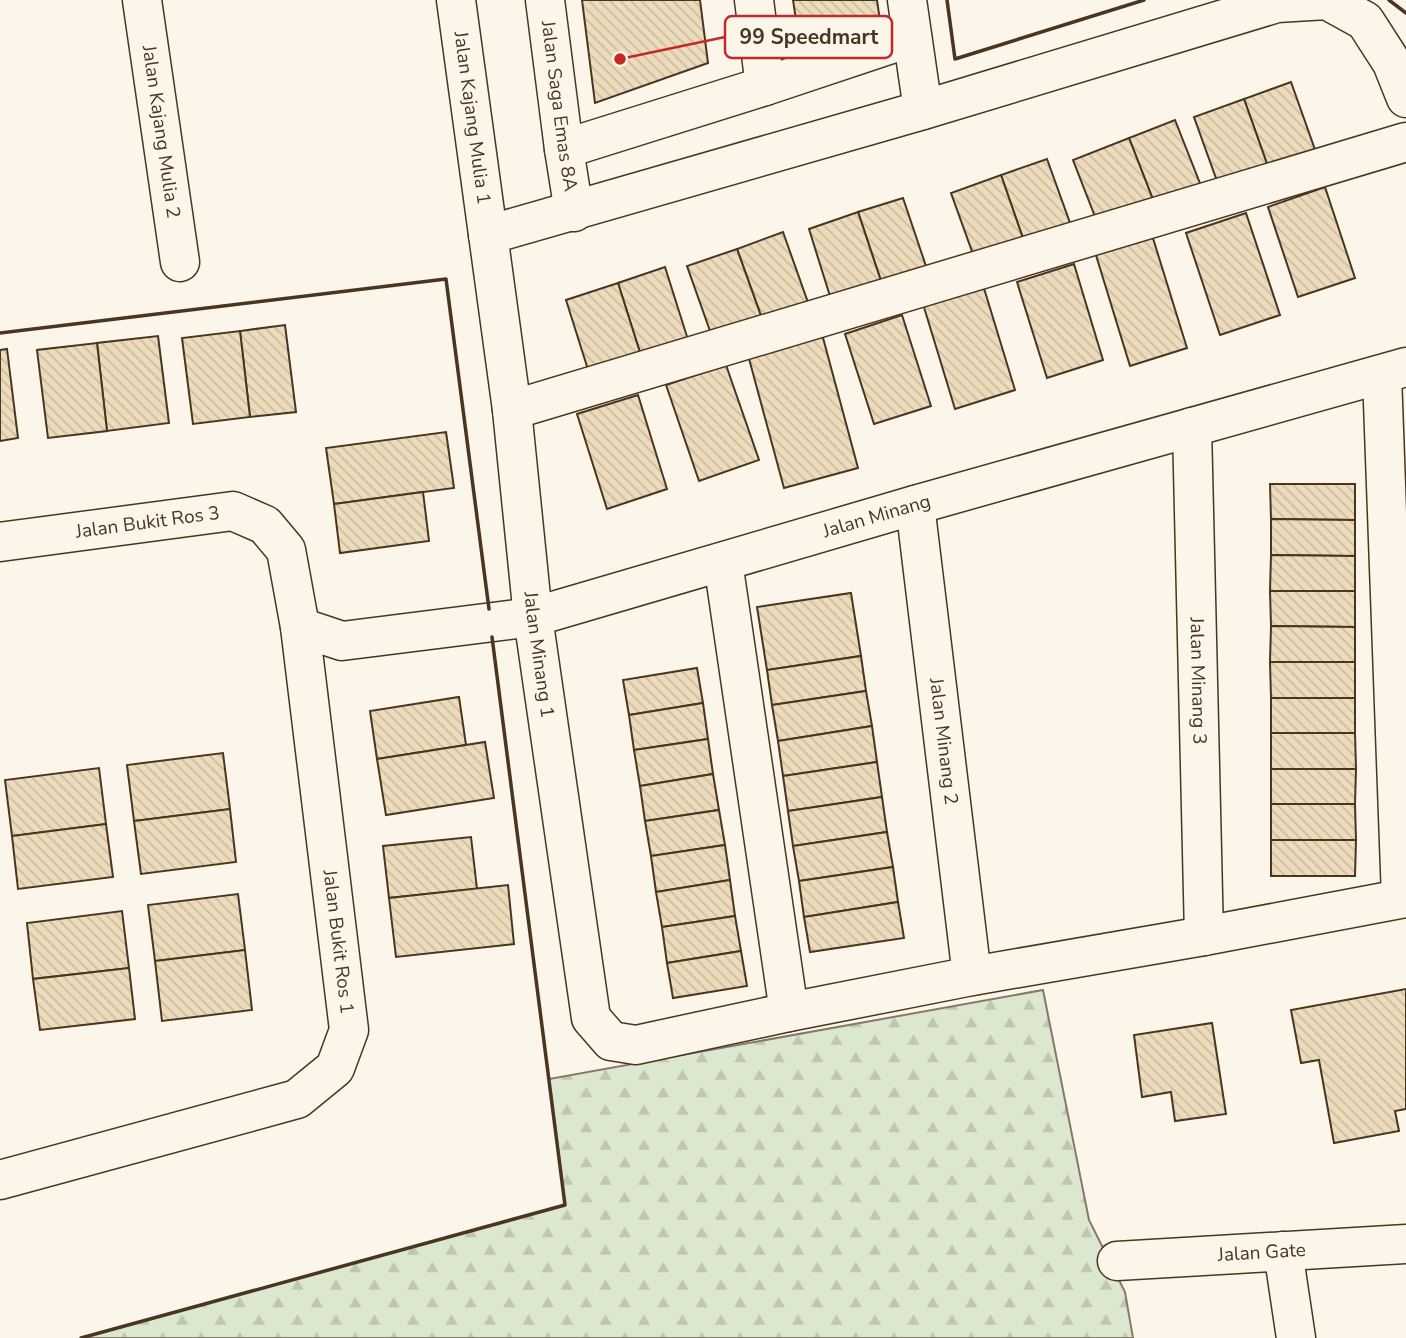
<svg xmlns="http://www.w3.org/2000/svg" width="1406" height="1338" viewBox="0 0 1406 1338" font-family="'Nunito Sans',sans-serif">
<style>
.forest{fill:url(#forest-firs);stroke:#887966;stroke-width:2}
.building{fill:url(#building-back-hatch);stroke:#4a3520;stroke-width:2}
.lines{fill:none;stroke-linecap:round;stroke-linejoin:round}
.minor-casing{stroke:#4a3520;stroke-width:41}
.minor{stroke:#fbf6e9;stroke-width:38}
.wall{stroke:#4a3520;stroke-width:3.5}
.labels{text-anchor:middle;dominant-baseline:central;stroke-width:5;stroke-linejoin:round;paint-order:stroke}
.street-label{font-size:19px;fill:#4a3520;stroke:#fbf6e9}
.leader{fill:none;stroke:#c62828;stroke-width:2.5}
.callout-dot{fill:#c62828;stroke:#fbf6e9;stroke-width:2.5}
.callout{fill:#fbf6e9;stroke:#c62828;stroke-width:2.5}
.callout-label{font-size:21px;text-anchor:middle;font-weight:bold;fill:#4a3520}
</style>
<defs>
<pattern id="forest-firs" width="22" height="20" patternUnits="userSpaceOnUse" patternTransform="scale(1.75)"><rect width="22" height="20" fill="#dce7d0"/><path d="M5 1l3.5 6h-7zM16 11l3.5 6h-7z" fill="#bec7b2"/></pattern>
<pattern id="building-back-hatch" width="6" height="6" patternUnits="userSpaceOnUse" patternTransform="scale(1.75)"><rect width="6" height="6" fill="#ecdcbc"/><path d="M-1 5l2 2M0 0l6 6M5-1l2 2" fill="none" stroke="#ccbda1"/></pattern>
</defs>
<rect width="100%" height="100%" fill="#fbf6e9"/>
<polygon class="forest" points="1043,990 1089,1220 1125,1292 1133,1338 81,1338 565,1205 549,1079"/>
<g class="building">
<polygon points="582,0 700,0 708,63 595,103"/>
<polygon points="793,0 877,0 880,21 798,33"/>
<polygon points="1291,82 1319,161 1272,178 1244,99"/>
<polygon points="1244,99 1272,178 1222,195 1194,117"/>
<polygon points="1175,120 1203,191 1157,210 1129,138"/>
<polygon points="1129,138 1157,210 1101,232 1073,160"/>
<polygon points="1047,159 1074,234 1027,250 1001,175"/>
<polygon points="1001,175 1027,250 978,268 951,193"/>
<polygon points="1325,187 1355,278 1298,297 1268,207"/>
<polygon points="903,198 930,278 885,293 858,212"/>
<polygon points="858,212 885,293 834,309 809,229"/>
<polygon points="1246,213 1280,315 1220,335 1186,233"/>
<polygon points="783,232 811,311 765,327 737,249"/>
<polygon points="1152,235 1187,348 1130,366 1095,252"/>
<polygon points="737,249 765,327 715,345 687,266"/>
<polygon points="1074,264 1103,360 1047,378 1017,282"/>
<polygon points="665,267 690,346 643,362 618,283"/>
<polygon points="618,283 643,362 591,379 566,300"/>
<polygon points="983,285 1015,390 955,409 923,304"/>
<polygon points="902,315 931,406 874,424 845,334"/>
<polygon points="285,325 296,412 250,417 240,331"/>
<polygon points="240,331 250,417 193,424 182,338"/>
<polygon points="822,334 858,468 784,488 748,355"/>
<polygon points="158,336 169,423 107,431 97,343"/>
<polygon points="97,343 107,431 48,438 37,350"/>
<polygon points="7,349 18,438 0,441 0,350"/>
<polygon points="726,365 759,460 699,481 666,385"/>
<polygon points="638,395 667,489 607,509 577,414"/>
<polygon points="446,432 454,488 334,504 326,448"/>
<polygon points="1270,484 1355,484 1355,520 1271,519"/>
<polygon points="423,492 429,541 340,553 334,504"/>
<polygon points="1271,519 1355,520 1355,556 1271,555"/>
<polygon points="1271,555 1355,556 1355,591 1270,591"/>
<polygon points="1270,591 1355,591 1355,627 1271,626"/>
<polygon points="851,593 861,656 767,670 757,607"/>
<polygon points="1271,626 1355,627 1355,662 1270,662"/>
<polygon points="861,656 866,691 772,705 767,670"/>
<polygon points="1270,662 1355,662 1355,698 1271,698"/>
<polygon points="697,668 703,703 629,715 623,680"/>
<polygon points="866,691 872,726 778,741 772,705"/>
<polygon points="459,697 466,745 377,759 370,711"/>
<rect x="1271" y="698" width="84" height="35"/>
<polygon points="703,703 708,739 634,750 629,715"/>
<polygon points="872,726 877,762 783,776 778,741"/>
<polygon points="1271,733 1355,733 1356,769 1271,769"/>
<polygon points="708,739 713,774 640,786 634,750"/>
<polygon points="485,742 494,798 386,815 377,759"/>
<polygon points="223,753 230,809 134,821 127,765"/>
<polygon points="877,762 882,797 788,811 783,776"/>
<polygon points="99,768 106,824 12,836 5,780"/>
<polygon points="1271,769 1356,769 1355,804 1271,804"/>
<polygon points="713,774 719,810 645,821 640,786"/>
<polygon points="882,797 887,832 793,846 788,811"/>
<polygon points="1271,804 1355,804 1356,840 1271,840"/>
<polygon points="230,809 236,862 141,874 134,821"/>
<polygon points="719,810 725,845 651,856 645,821"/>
<polygon points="106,824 113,877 18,889 12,836"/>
<polygon points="887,832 893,867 799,881 793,846"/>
<polygon points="471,837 477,889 389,898 383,846"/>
<polygon points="1271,840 1356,840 1355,876 1271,876"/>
<polygon points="725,845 730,880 656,892 651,856"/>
<polygon points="893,867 898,902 804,917 799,881"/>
<polygon points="730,880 735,916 662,927 656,892"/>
<polygon points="508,885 514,944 396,957 389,898"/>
<polygon points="238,894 245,950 155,961 148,905"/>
<polygon points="898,902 904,938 810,952 804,917"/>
<polygon points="122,911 129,968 33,979 27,923"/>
<polygon points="735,916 741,951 667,963 662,927"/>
<polygon points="245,950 252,1010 162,1021 155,961"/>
<polygon points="741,951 747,986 673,998 667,963"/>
<polygon points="129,968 135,1019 40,1030 33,979"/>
<polygon points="1406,989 1406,1109 1395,1111 1399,1131 1334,1143 1319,1060 1301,1063 1291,1010"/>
<polygon points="1212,1023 1226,1114 1175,1121 1171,1092 1142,1097 1134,1035"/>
</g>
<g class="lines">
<defs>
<g id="minor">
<path id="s1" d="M 142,0 L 180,262"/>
<path id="s2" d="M 456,0 L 512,410 L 533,617 L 591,1018 L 611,1041 L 636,1045 L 789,1012 L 972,976 L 1204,936 L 1406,898"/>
<path id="s3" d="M 545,0 L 564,149 L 574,212"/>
<polyline points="754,0 765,86"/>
<polyline points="907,0 923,110"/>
<polyline points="564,149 765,86 912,37"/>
<polyline points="488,235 923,110 1277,3 1327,0 1365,21 1392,63 1406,98"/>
<polyline points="1382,375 1401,898"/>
<polyline points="512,410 1406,142"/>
<path id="s4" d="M 1192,427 L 1204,936"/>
<path id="s5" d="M 915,505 L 972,976"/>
<path id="s6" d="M 0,542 L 233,511 L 265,525 L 286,550 L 300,627 L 349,1030 L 335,1068 L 297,1099 L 0,1180"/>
<polyline points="723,562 789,1012"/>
<path id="s7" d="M 300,627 L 342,641 L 533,617 L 915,505 L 1406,367"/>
<polyline points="1283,1251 1296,1338"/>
<path id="s8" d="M 1117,1261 L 1406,1244"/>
</g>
</defs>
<use href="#minor" class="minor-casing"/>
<use href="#minor" class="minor"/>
<g class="wall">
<polyline points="947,0 955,59 1144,0"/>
<polyline points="1389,0 1406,13"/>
<polyline points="0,333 446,279 489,609"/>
<polyline points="81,1338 565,1205 492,637"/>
</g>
</g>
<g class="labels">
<g class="street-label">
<text stroke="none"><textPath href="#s3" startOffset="107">Jalan Saga Emas 8A</textPath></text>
<text stroke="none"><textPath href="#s2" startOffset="119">Jalan Kajang Mulia 1</textPath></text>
<text stroke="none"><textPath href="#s1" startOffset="133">Jalan Kajang Mulia 2</textPath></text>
<text stroke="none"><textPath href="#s7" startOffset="595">Jalan Minang</textPath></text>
<text stroke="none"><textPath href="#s6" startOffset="149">Jalan Bukit Ros 3</textPath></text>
<text stroke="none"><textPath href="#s2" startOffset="660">Jalan Minang 1</textPath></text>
<text stroke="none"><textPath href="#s4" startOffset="254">Jalan Minang 3</textPath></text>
<text stroke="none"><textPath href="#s5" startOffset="238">Jalan Minang 2</textPath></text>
<text stroke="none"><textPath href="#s6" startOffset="698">Jalan Bukit Ros 1</textPath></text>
<text stroke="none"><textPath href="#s8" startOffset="145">Jalan Gate</textPath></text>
</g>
</g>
<path class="leader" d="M620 59L725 37"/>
<circle class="callout-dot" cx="620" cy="59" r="7"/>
<rect class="callout" x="725" y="16" width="167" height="42" rx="7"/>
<g class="callout-label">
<text x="809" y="44">99 Speedmart</text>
</g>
</svg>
